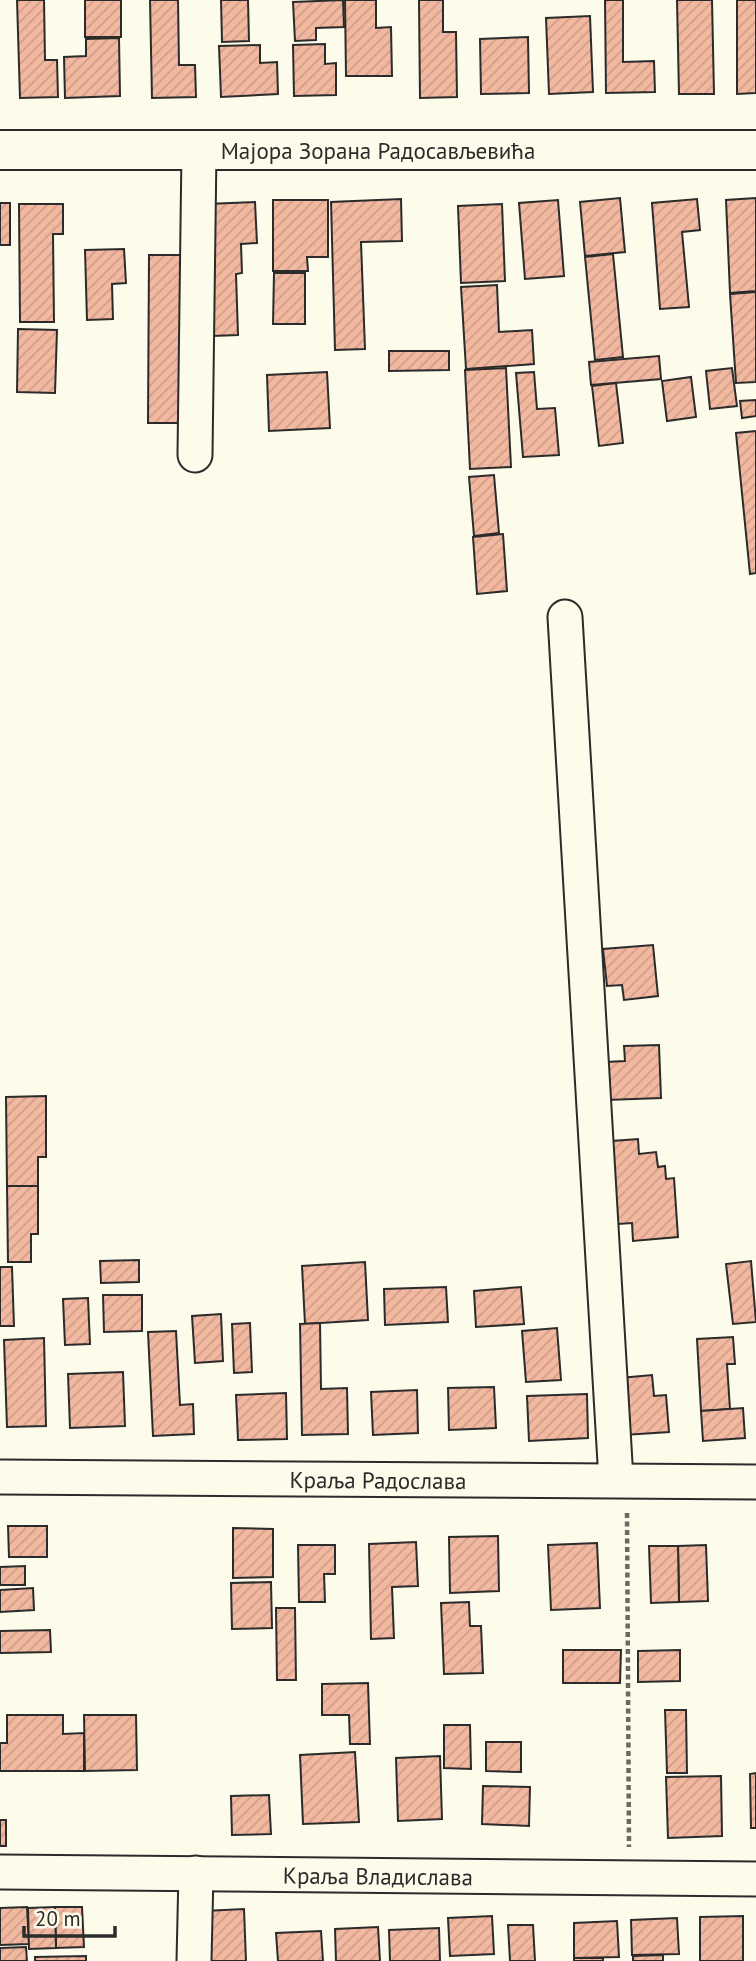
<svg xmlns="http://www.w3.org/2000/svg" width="756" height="1961" viewBox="0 0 756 1961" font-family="'PT Sans',sans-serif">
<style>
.building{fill:url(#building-hatch);stroke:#2b2b2b;stroke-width:2}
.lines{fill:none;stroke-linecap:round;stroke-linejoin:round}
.minor-casing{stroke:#2b2b2b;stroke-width:37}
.major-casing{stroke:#2b2b2b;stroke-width:42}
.path{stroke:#6a6964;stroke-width:4.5;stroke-dasharray:5 3.5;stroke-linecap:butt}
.minor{stroke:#fdfbea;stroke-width:33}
.major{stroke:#fdfbea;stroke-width:38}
.labels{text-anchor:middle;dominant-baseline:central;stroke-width:5;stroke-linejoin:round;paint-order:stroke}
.street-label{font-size:23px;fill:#2b2b2b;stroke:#fdfbea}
</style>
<defs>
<pattern id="building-hatch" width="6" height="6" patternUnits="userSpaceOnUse" patternTransform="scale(1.75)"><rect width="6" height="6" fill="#f2b8a0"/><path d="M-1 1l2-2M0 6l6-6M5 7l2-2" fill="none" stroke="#d09e8a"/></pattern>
</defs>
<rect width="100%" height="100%" fill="#fdfbea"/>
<g class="building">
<polygon points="17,0 44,0 45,60 57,60 58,97 20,98"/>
<rect x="85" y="0" width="36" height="37"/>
<polygon points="150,0 178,0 179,65 195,65 196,97 152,98"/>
<polygon points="221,0 248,0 249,41 222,42"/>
<polygon points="343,0 344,27 316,28 316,40 295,41 293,2"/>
<polygon points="345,0 376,0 376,28 391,27 392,76 346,76"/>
<polygon points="419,0 443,0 443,32 456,32 457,97 420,98"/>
<polygon points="605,0 623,0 623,62 654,61 655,92 606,93"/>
<polygon points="677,0 712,0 714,94 679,94"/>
<polygon points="737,0 756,0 756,93 737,94"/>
<polygon points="590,16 593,92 549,94 546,18"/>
<polygon points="528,37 529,93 481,94 480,39"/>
<polygon points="119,38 120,96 65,98 64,57 86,56 86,39"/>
<polygon points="325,44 325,64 336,63 336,95 294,96 293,45"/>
<polygon points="260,45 260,63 277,62 278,94 221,97 219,46"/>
<polygon points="620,198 625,252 585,256 580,202"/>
<polygon points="756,198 756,291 730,293 726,200"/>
<polygon points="401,199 402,241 361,242 365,349 335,350 331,202"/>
<polygon points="697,199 700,230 682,232 689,307 660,309 652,203"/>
<polygon points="273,200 328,200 328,257 307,257 308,271 273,271"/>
<polygon points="558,200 564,276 525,279 519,203"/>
<polygon points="255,202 257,243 241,244 242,273 236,274 238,335 212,336 207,204"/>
<rect x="0" y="203" width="10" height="42"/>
<polygon points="19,204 63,204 63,234 53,234 54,322 20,322"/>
<polygon points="502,204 505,281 461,283 458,206"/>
<polygon points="124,249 126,283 112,284 113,319 87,320 85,250"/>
<polygon points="613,254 623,357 595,360 585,257"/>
<polygon points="149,255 192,255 191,423 148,423"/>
<polygon points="274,273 305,273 305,324 273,324"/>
<polygon points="497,285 499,332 532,330 534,364 466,369 461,287"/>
<polygon points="756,292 756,382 736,383 730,294"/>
<polygon points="18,329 57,330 55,393 17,392"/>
<polygon points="389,351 449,351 449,370 389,371"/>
<polygon points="659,356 661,379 591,385 589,362"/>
<polygon points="506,368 511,467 470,469 465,370"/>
<polygon points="732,368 737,406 710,409 706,371"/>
<polygon points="327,372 330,428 269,431 267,375"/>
<polygon points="534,372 537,409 555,408 559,455 523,457 516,373"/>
<polygon points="691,377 696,417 667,421 662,381"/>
<polygon points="616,383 623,443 599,446 592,386"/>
<polygon points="756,400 756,416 742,418 740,401"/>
<polygon points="756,431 756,573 750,574 736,433"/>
<polygon points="494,475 499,533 474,536 469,477"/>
<polygon points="503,534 507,591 477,594 473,537"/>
<polygon points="653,945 658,996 624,1000 622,985 607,986 603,949"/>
<polygon points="659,1045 661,1098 607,1100 606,1062 625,1061 624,1046"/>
<polygon points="46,1096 46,1157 38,1157 38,1186 7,1186 6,1097"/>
<polygon points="638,1139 639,1154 656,1152 658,1167 665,1166 666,1179 674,1178 678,1237 633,1241 632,1223 618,1224 612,1141"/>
<polygon points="7,1186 38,1186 38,1234 31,1234 31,1262 8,1262"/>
<polygon points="139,1260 139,1282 101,1283 100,1261"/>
<polygon points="751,1261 756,1322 733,1324 726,1264"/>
<polygon points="365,1262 368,1320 305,1324 302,1266"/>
<polygon points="0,1267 12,1267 14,1326 0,1326"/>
<polygon points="446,1287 448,1322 385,1325 384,1289"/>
<polygon points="521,1287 524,1324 476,1327 474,1291"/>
<polygon points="103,1295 142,1295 142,1331 104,1332"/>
<polygon points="88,1298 90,1344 65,1345 63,1299"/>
<polygon points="221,1314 223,1361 195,1363 192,1316"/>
<polygon points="250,1323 252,1372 234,1373 232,1324"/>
<polygon points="320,1323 321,1389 347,1388 348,1434 302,1435 300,1324"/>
<polygon points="557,1328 561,1380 526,1382 522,1331"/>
<polygon points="176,1331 180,1405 193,1404 194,1434 153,1436 148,1332"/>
<polygon points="733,1337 735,1364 727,1364 730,1409 701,1411 697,1339"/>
<polygon points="44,1338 46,1426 7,1427 4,1340"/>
<polygon points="123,1372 125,1426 70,1428 68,1374"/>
<polygon points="652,1375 654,1396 666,1395 669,1432 624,1435 620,1378"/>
<polygon points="494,1387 496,1428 449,1430 448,1388"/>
<polygon points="417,1390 418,1433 373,1435 371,1392"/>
<polygon points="286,1393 287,1439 238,1440 236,1395"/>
<polygon points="587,1394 588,1438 529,1441 527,1396"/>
<polygon points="743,1408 745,1438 703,1441 701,1411"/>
<polygon points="8,1526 47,1526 47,1557 9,1557"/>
<polygon points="233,1528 273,1529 273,1577 233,1578"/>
<polygon points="498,1536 499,1591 450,1593 449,1537"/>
<polygon points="416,1542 418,1586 392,1587 394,1638 371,1639 369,1544"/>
<polygon points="597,1543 600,1608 551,1610 548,1545"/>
<polygon points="298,1545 335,1545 335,1574 324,1574 325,1602 299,1602"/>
<polygon points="706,1545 708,1601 679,1602 678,1546"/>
<polygon points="649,1546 678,1546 679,1602 651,1603"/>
<polygon points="25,1566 25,1585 0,1585 0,1567"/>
<polygon points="271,1582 272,1628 232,1629 231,1583"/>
<polygon points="33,1588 34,1610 0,1612 0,1590"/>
<polygon points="469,1602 470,1626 481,1626 483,1673 444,1674 441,1603"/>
<polygon points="276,1608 295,1608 296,1680 277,1680"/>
<polygon points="50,1630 51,1652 0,1653 0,1631"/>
<polygon points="563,1650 621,1650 620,1683 563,1683"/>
<polygon points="680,1650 680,1681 638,1682 638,1651"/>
<polygon points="368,1683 370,1744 350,1744 349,1715 322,1715 322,1684"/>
<polygon points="665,1710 686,1710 687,1773 667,1773"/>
<polygon points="7,1715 63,1715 63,1734 84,1733 84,1771 0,1771 0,1743 7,1743"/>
<polygon points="84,1715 136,1715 137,1770 85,1771"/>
<polygon points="444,1725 470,1725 471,1769 444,1768"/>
<polygon points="486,1742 521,1742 521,1772 486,1771"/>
<polygon points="355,1752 359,1822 303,1824 300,1755"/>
<polygon points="440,1756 442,1819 398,1821 396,1758"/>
<polygon points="756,1773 756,1828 751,1828 750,1774"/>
<polygon points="721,1776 722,1836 668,1838 666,1777"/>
<polygon points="483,1786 530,1787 529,1826 482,1824"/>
<polygon points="269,1795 271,1834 232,1835 231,1796"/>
<rect x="0" y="1820" width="6" height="26"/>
<polygon points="27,1907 29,1944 0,1945 0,1908"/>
<polygon points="55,1907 82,1907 84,1947 56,1948"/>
<polygon points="55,1907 56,1948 29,1949 28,1908"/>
<polygon points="244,1909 246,1961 206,1961 204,1911"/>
<polygon points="492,1916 494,1954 450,1956 448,1918"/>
<polygon points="743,1916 743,1961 700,1961 700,1917"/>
<polygon points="677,1918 679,1954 632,1955 631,1920"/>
<polygon points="617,1921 619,1957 574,1958 574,1923"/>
<polygon points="508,1925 533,1925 535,1961 510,1961"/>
<polygon points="378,1927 380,1961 336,1961 335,1929"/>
<polygon points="439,1928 440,1961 390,1961 389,1930"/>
<polygon points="321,1931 323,1961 278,1961 276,1933"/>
<polygon points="26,1947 27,1961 0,1961 0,1948"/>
<polygon points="663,1955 663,1961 633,1961 633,1956"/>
<polygon points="86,1956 86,1961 35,1961 35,1957"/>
<rect x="574" y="1958" width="29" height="3"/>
</g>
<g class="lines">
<defs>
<g id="minor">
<polyline points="195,455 199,150"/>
<polyline points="565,617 616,1480"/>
<path id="s1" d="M 0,1477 L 756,1482"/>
<path id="s2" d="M 0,1872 L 756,1879"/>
<polyline points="194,1961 196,1873"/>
</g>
<g id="major">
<path id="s3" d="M 0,150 L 756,150"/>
</g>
</defs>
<use href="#minor" class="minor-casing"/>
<use href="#major" class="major-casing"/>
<polyline class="path" points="627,1513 629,1847"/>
<use href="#minor" class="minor"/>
<use href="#major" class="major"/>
</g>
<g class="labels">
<g class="street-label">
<text stroke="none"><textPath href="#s3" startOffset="378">Мајора Зорана Радосављевића</textPath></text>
<text stroke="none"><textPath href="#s1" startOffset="378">Краља Радослава</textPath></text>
<text stroke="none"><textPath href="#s2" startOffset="378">Краља Владислава</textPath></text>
</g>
</g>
<path d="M24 1926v10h91v-10" fill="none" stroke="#2b2b2b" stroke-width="3.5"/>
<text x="35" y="1926" font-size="21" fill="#2b2b2b" stroke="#fdfbea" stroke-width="5" paint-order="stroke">20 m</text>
</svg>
